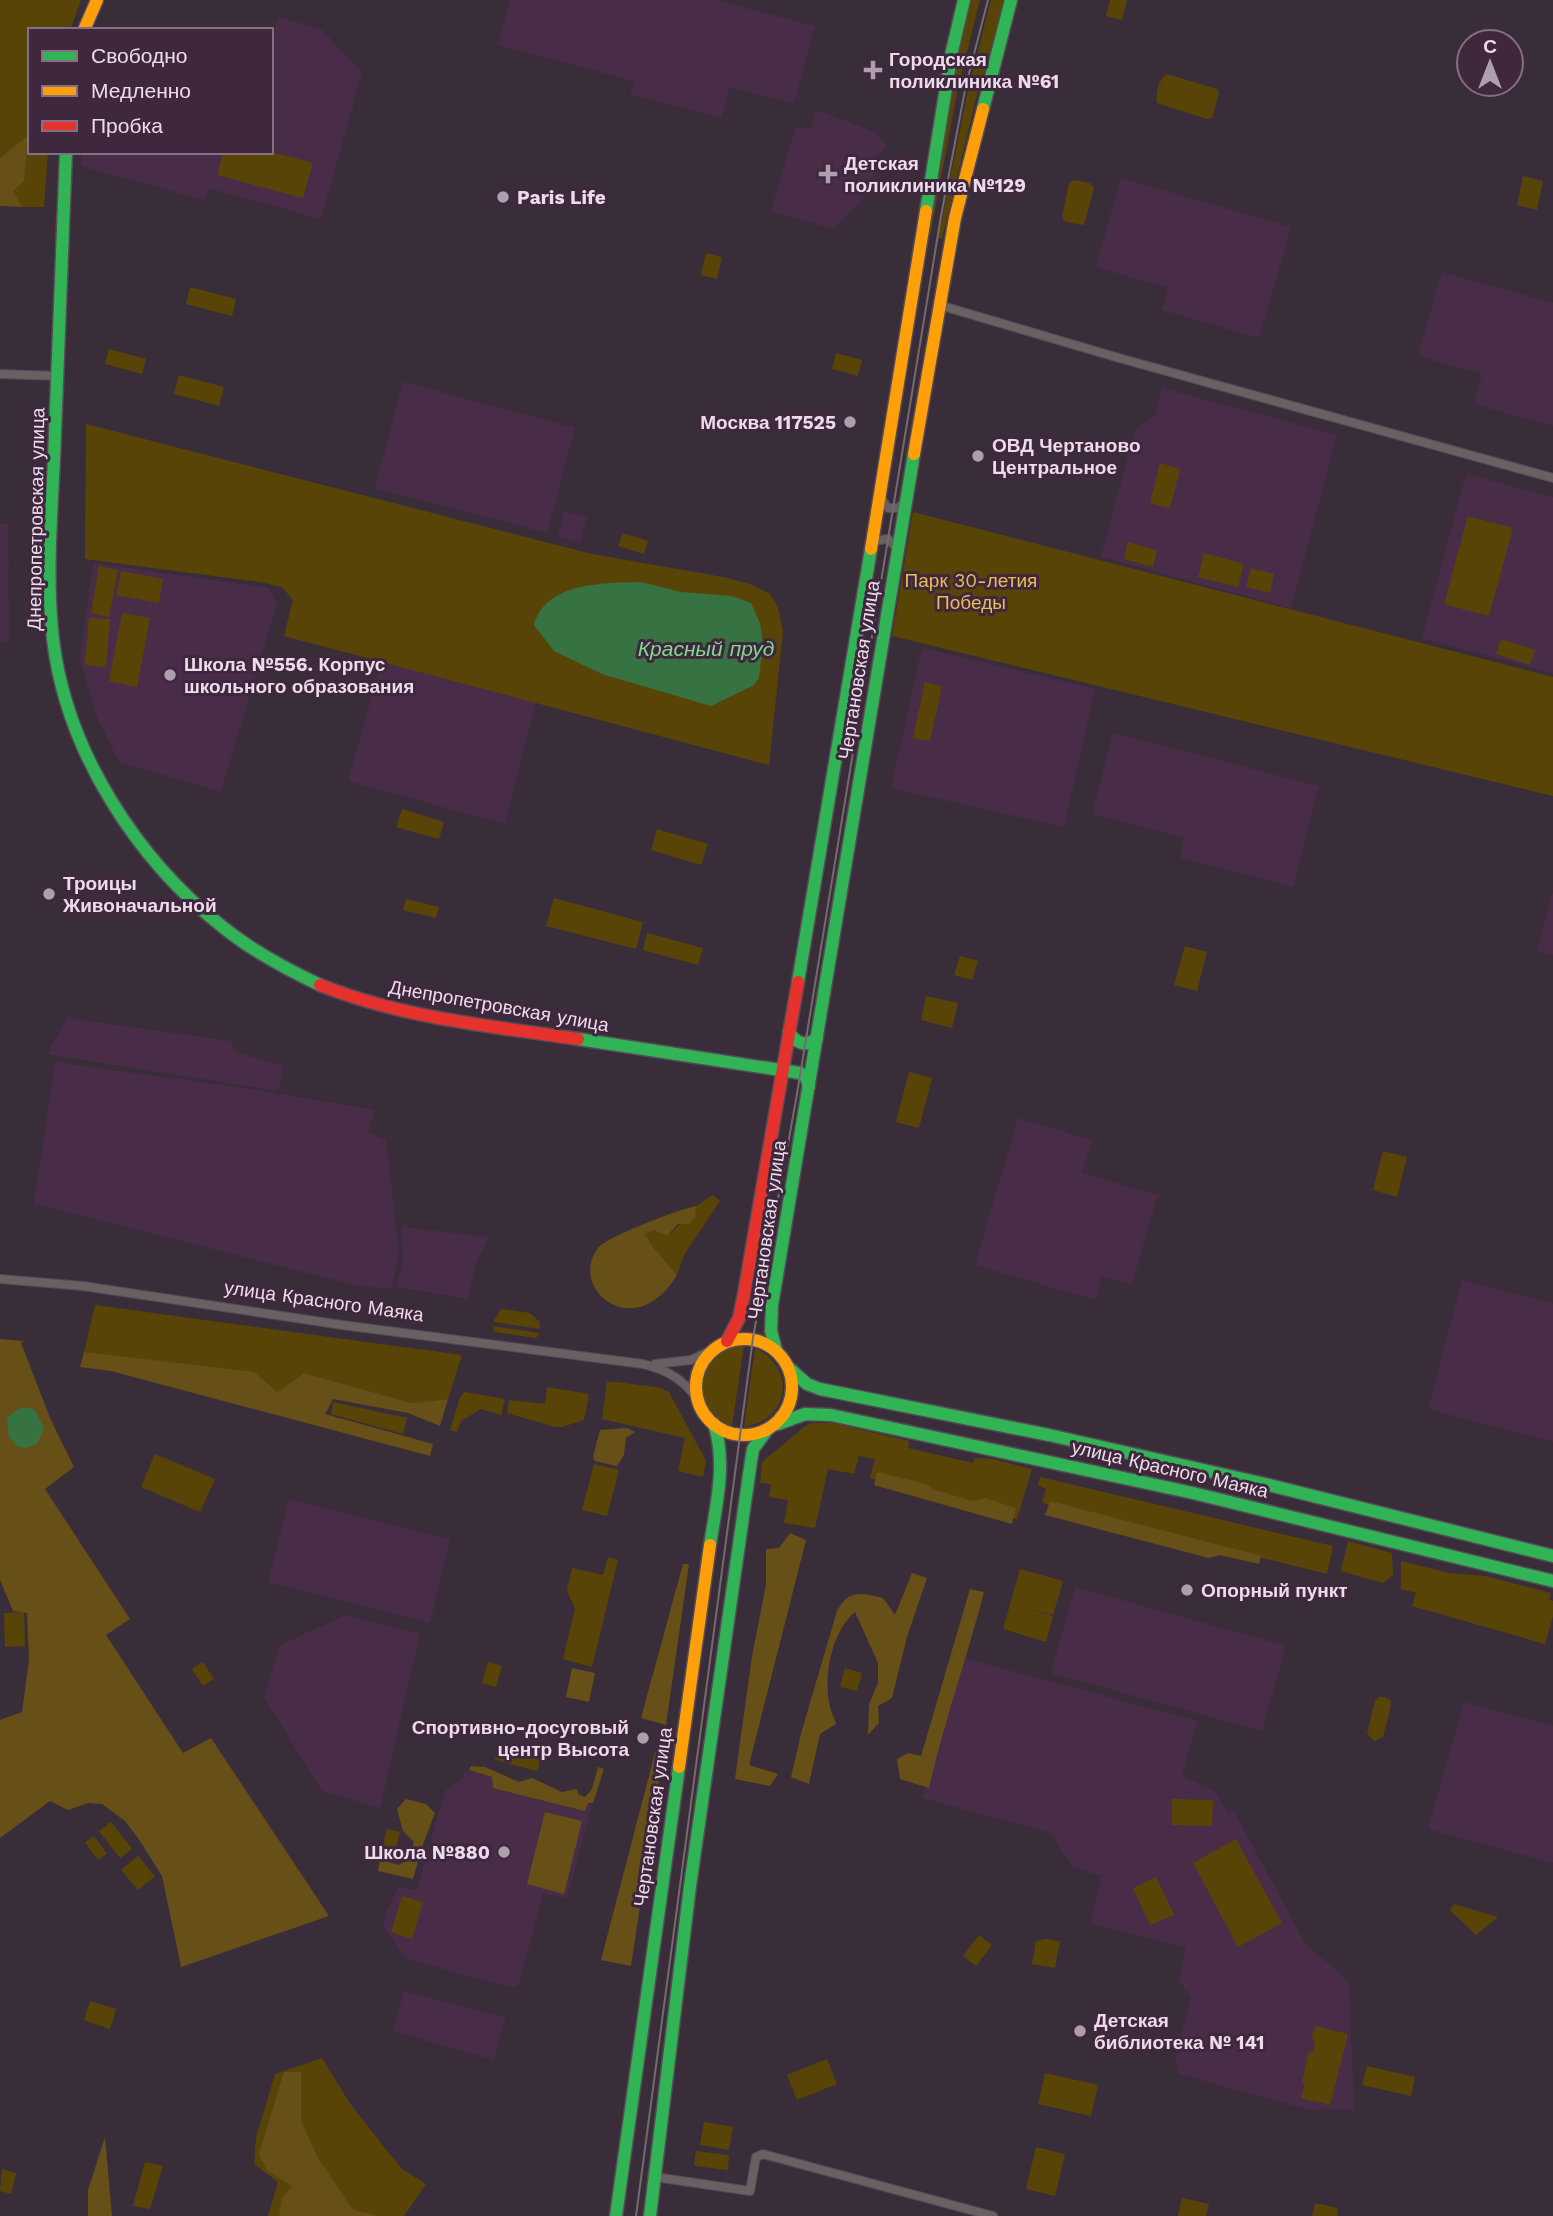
<svg xmlns="http://www.w3.org/2000/svg" width="1553" height="2216" viewBox="0 0 1553 2216" font-family="'Work Sans',sans-serif">
<style>
.built{fill:#492d48}
.green{fill:#594408}
.forest{fill:#665017}
.water{fill:#367242}
.lines{fill:none;stroke-linecap:round;stroke-linejoin:round}
.street-casing{stroke:#554a55;stroke-width:10}
.fast-casing{stroke:#554a55;stroke-width:15}
.slow-casing{stroke:#554a55;stroke-width:15}
.jam-casing{stroke:#554a55;stroke-width:15}
.street{stroke:#686062;stroke-width:8}
.fast{stroke:#30b455;stroke-width:12}
.slow{stroke:#ff9f0a;stroke-width:12}
.jam{stroke:#e5322d;stroke-width:12}
.tram{stroke:#736b70;stroke-width:2}
.poi-dot{fill:#ad9fad;stroke:#3f273e;stroke-width:2.5}
.labels{text-anchor:middle;dominant-baseline:central;stroke-width:6;stroke-linejoin:round;paint-order:stroke}
.poi-label{font-size:19px;font-weight:bold;fill:#ecdceb;stroke:#3f273e;text-anchor:start}
.street-label{font-size:19px;fill:#ecdceb;stroke:#3f273e}
.park-label{font-size:19px;fill:#eabe4c;stroke:#3f273e}
.water-label{font-size:21px;font-style:italic;fill:#7fda8d;stroke:#3f273e}
</style>
<rect width="100%" height="100%" fill="#392d39"/>
<g class="built">
<polygon points="510,0 715,0 815,26 794,103 730,87 721,118 631,94 634,81 498,45"/>
<polygon points="278,17 321,29 362,72 321,219 208,188 204,200 81,166 81,152 271,152 271,42"/>
<polygon points="816,110 875,132 887,147 878,155 867,194 833,229 771,211 796,126 810,130"/>
<polygon points="1121,178 1291,227 1259,338 1162,310 1168,288 1096,267"/>
<polygon points="1442,272 1553,303 1553,426 1474,404 1482,374 1418,356"/>
<polygon points="403,382 575,428 547,533 375,488"/>
<polygon points="1162,388 1337,435 1291,608 1101,557 1135,430 1155,415"/>
<polygon points="1466,474 1553,497 1553,673 1422,638"/>
<polygon points="564,511 587,517 580,543 558,537"/>
<polygon points="0,524 8,524 9,642 0,642"/>
<polygon points="93,563 269,588 277,604 221,792 119,762 96,715 80,659"/>
<polygon points="389,634 542,679 505,824 348,781"/>
<polygon points="922,648 1095,689 1064,827 891,788"/>
<polygon points="1113,733 1319,786 1293,887 1180,858 1184,838 1092,814"/>
<polygon points="1553,891 1553,955 1537,951"/>
<polygon points="67,1018 231,1041 235,1052 284,1066 278,1091 47,1054"/>
<polygon points="55,1062 249,1089 375,1110 367,1133 386,1139 399,1253 392,1288 363,1287 34,1204"/>
<polygon points="1018,1118 1092,1140 1082,1173 1158,1195 1132,1284 1102,1276 1095,1300 975,1265"/>
<polygon points="401,1227 489,1237 476,1262 468,1299 396,1287 403,1265"/>
<polygon points="1462,1280 1553,1304 1553,1442 1428,1409"/>
<polygon points="289,1499 450,1539 430,1623 268,1582"/>
<polygon points="1075,1587 1286,1646 1262,1731 1051,1673"/>
<polygon points="346,1615 420,1634 380,1808 322,1791 264,1697 280,1645"/>
<polygon points="960,1657 1197,1721 1182,1776 1217,1793 1228,1814 1234,1811 1305,1943 1349,1982 1354,2109 1310,2110 1179,2074 1175,2061 1191,1997 1179,1981 1186,1948 1090,1923 1102,1876 1072,1867 1051,1833 922,1798"/>
<polygon points="1464,1702 1553,1726 1553,1863 1428,1829"/>
<polygon points="465,1770 592,1804 567,1898 543,1893 519,1985 513,1988 407,1959 384,1927 385,1915 398,1887 417,1890 445,1791 463,1778"/>
<polygon points="404,1991 505,2017 494,2060 393,2031"/>
</g>
<g class="green">
<polygon points="0,0 81,0 70,30 30,30 30,152 48,152 44,207 22,207 12,191 27,136 0,158"/>
<polygon points="972,0 980,0 959,83 930,237 927,237 960,43"/>
<polygon points="991,0 1006,0 976,99 942,239 938,238 969,86"/>
<polygon points="1110,0 1127,0 1122,20 1106,16"/>
<path d="M 1167,74 L 1217,89 L 1219,94 L 1212,118 L 1207,119 L 1157,103 C 1155,95 1159,78 1167,74 Z"/>
<polygon points="223,152 271,152 313,163 303,198 217,175"/>
<polygon points="1523,176 1543,181 1537,210 1517,205"/>
<polygon points="1074,180 1090,183 1094,188 1084,225 1066,222 1062,218 1069,183"/>
<polygon points="706,253 722,257 717,279 701,275"/>
<polygon points="190,287 236,299 232,316 186,304"/>
<polygon points="109,349 146,359 142,374 105,364"/>
<polygon points="836,353 862,360 858,376 832,369"/>
<polygon points="179,375 224,387 219,406 174,394"/>
<polygon points="86,424 592,554 723,577 750,584 770,594 778,608 783,632 769,765 284,636 293,600 282,587 260,582 85,559"/>
<polygon points="1160,463 1180,469 1170,508 1150,503"/>
<polygon points="913,512 1553,677 1553,796 892,636"/>
<polygon points="1468,516 1513,528 1489,616 1444,604"/>
<polygon points="623,533 648,541 644,554 618,546"/>
<polygon points="1128,542 1157,550 1153,567 1124,559"/>
<polygon points="1204,553 1244,564 1238,587 1198,577"/>
<polygon points="99,566 118,570 109,617 91,613"/>
<polygon points="1251,568 1274,574 1270,593 1246,587"/>
<polygon points="121,571 163,579 159,603 116,595"/>
<polygon points="122,613 150,618 137,687 109,681"/>
<polygon points="89,618 110,619 106,667 85,665"/>
<polygon points="1501,639 1535,650 1530,665 1496,654"/>
<polygon points="925,682 942,686 930,741 913,738"/>
<polygon points="402,809 444,822 439,839 396,827"/>
<polygon points="657,829 708,844 701,865 651,850"/>
<polygon points="554,898 643,922 636,949 546,926"/>
<polygon points="406,899 439,907 436,918 403,910"/>
<polygon points="647,933 703,948 698,965 643,950"/>
<polygon points="1185,946 1207,952 1197,991 1174,985"/>
<polygon points="960,956 978,961 972,980 954,975"/>
<polygon points="926,996 958,1003 952,1028 921,1020"/>
<polygon points="909,1072 932,1078 919,1128 896,1122"/>
<polygon points="1383,1151 1407,1157 1397,1197 1373,1190"/>
<polygon points="713,1195 720,1201 684,1255 677,1275 654,1248 645,1234 654,1230 667,1236 696,1210 696,1206"/>
<polygon points="95,1305 462,1355 448,1399 412,1403 304,1373 277,1392 84,1352"/>
<polygon points="501,1309 530,1313 540,1322 540,1329 493,1322"/>
<polygon points="492,1326 540,1333 536,1338 495,1332"/>
<path d="M 734,1346 L 744,1346 L 732,1426 C 690,1408 690,1361 734,1346 Z"/>
<path d="M 755,1348 C 796,1367 791,1420 744,1427 Z"/>
<polygon points="607,1381 657,1387 669,1392 706,1461 703,1477 678,1471 685,1438 602,1419"/>
<polygon points="547,1387 584,1393 589,1395 584,1420 562,1427 555,1427 507,1413 509,1400 545,1404"/>
<polygon points="465,1392 505,1399 501,1415 481,1409 461,1421 457,1432 450,1430 460,1397"/>
<polygon points="333,1402 407,1418 403,1434 331,1414"/>
<polygon points="812,1423 833,1423 909,1441 908,1448 973,1463 975,1458 993,1459 1032,1469 1017,1519 870,1478 875,1459 859,1456 854,1474 828,1469 815,1528 784,1523 788,1500 769,1497 771,1484 760,1483 762,1462 804,1427"/>
<polygon points="155,1454 215,1479 200,1512 141,1487"/>
<polygon points="594,1464 619,1470 607,1516 582,1510"/>
<polygon points="1040,1477 1333,1546 1327,1574 1042,1503 1046,1489 1038,1485"/>
<polygon points="1348,1541 1392,1553 1393,1575 1383,1583 1341,1571"/>
<polygon points="608,1557 618,1560 592,1667 563,1659 575,1609 567,1590 572,1568 603,1575"/>
<polygon points="1401,1561 1449,1573 1485,1576 1551,1593 1549,1600 1553,1601 1553,1616 1545,1644 1412,1606 1416,1593 1401,1589"/>
<polygon points="1020,1569 1063,1581 1053,1615 1026,1608 1053,1616 1046,1642 1003,1629"/>
<polygon points="24,1612 25,1646 5,1647 4,1613"/>
<polygon points="203,1662 214,1679 203,1686 192,1669"/>
<polygon points="488,1662 502,1666 496,1687 482,1683"/>
<polygon points="845,1668 862,1673 857,1691 840,1687"/>
<polygon points="1379,1697 1385,1697 1390,1700 1391,1705 1383,1737 1374,1741 1367,1733 1375,1701"/>
<polygon points="498,1747 541,1758 537,1771 495,1760"/>
<polygon points="1172,1799 1213,1800 1212,1826 1172,1825"/>
<polygon points="111,1822 132,1849 120,1858 99,1831"/>
<polygon points="387,1829 400,1832 395,1851 382,1848"/>
<polygon points="94,1836 107,1854 98,1860 85,1842"/>
<polygon points="1236,1839 1282,1923 1238,1947 1193,1863"/>
<polygon points="138,1856 155,1876 138,1890 121,1870"/>
<polygon points="1156,1877 1174,1915 1150,1925 1133,1888"/>
<polygon points="402,1896 423,1902 412,1939 391,1932"/>
<polygon points="1454,1904 1498,1917 1476,1935 1450,1910"/>
<polygon points="979,1935 992,1945 976,1966 963,1956"/>
<polygon points="1045,1939 1060,1941 1055,1968 1032,1964 1036,1941"/>
<polygon points="90,2001 116,2009 110,2029 84,2020"/>
<polygon points="1315,2026 1348,2034 1330,2105 1301,2098 1305,2083 1302,2082 1309,2051 1313,2052 1315,2041 1311,2040"/>
<polygon points="322,2058 349,2102 380,2142 402,2169 426,2184 404,2216 268,2216 278,2182 254,2164 256,2138 275,2074"/>
<polygon points="827,2059 837,2084 797,2100 787,2075"/>
<polygon points="1367,2066 1415,2077 1411,2096 1362,2085"/>
<polygon points="1045,2073 1098,2085 1091,2116 1038,2104"/>
<polygon points="704,2122 733,2127 729,2150 700,2145"/>
<polygon points="1036,2147 1065,2154 1055,2196 1026,2189"/>
<polygon points="696,2151 729,2155 728,2170 694,2166"/>
<polygon points="145,2162 163,2166 150,2209 133,2206"/>
<polygon points="2,2169 16,2173 11,2194 0,2191"/>
<polygon points="1182,2198 1209,2204 1206,2216 1178,2216"/>
<polygon points="1315,2203 1338,2208 1337,2216 1312,2216"/>
</g>
<g class="forest">
<polygon points="28,135 24,181 13,191 22,207 0,206 0,158"/>
<path d="M 696,1206 L 695,1218 L 689,1224 L 678,1224 L 667,1236 L 654,1230 L 645,1234 L 654,1248 L 677,1275 C 635,1345 567,1289 598,1248 C 606,1237 680,1209 696,1206 Z"/>
<polygon points="0,1339 24,1341 21,1343 50,1418 74,1467 45,1489 130,1619 106,1635 183,1753 211,1738 329,1916 181,1967 162,1876 138,1838 125,1821 102,1804 88,1803 68,1810 50,1801 0,1838 0,1720 22,1712 29,1660 27,1613 13,1611 0,1580"/>
<polygon points="84,1352 254,1372 277,1392 304,1373 412,1403 448,1399 440,1426 408,1413 333,1399 325,1414 433,1444 430,1456 111,1371 80,1367"/>
<polygon points="627,1428 635,1432 626,1438 624,1455 617,1466 595,1461 593,1457 600,1430"/>
<polygon points="877,1472 926,1484 935,1490 973,1501 985,1498 1016,1508 1012,1524 874,1485"/>
<polygon points="1050,1501 1261,1556 1259,1564 1220,1555 1209,1558 1045,1515"/>
<polygon points="790,1533 806,1540 749,1765 778,1774 770,1786 735,1779 752,1656 766,1585 766,1549 779,1548"/>
<polygon points="683,1564 689,1564 666,1725 641,1718"/>
<path d="M 912,1573 L 927,1578 L 907,1637 L 892,1698 L 878,1706 L 879,1723 L 868,1735 L 869,1704 L 878,1683 L 878,1663 L 855,1612 C 832,1631 824,1674 829,1702 C 830,1710 834,1717 836,1724 L 820,1734 L 809,1784 L 791,1777 L 802,1730 L 837,1611 C 849,1589 861,1593 883,1598 L 895,1615 Z"/>
<path d="M 970,1589 L 984,1592 C 967,1658 944,1722 929,1788 L 900,1779 L 897,1759 L 908,1753 L 921,1756 Z"/>
<polygon points="572,1668 595,1673 589,1702 566,1697"/>
<polygon points="657,1745 664,1747 631,1966 601,1960"/>
<polygon points="471,1766 485,1767 519,1782 532,1778 562,1792 577,1789 578,1794 585,1797 592,1789 598,1767 604,1769 593,1803 588,1803 585,1811 493,1788 492,1777 469,1770"/>
<polygon points="406,1799 426,1804 435,1813 422,1847 413,1879 378,1871 380,1860 400,1865 408,1857 414,1842 403,1831 397,1809"/>
<polygon points="545,1812 582,1821 564,1894 527,1884"/>
<polygon points="284,2072 301,2072 301,2121 318,2158 353,2210 378,2216 279,2216 282,2198 292,2186 267,2170 259,2154"/>
<polygon points="105,2137 112,2216 88,2216 88,2190"/>
</g>
<g class="water">
<path d="M 641,582 L 681,592 L 732,596 L 751,603 L 760,623 L 763,644 L 759,677 L 754,685 L 711,706 L 602,674 L 554,651 L 534,625 C 545,582 605,583 641,582 Z"/>
<polygon points="26,1407 35,1410 44,1428 38,1443 26,1448 17,1446 9,1437 7,1418 18,1409"/>
</g>
<g class="lines">
<defs>
<g id="street">
<polyline points="939,305 1119,358 1553,478"/>
<polyline points="0,374 58,376"/>
<polyline points="880,497 888,508 898,508 905,502"/>
<polyline points="872,541 888,539 898,549"/>
<path d="M 0,1279 L 83,1286 L 342,1325 L 643,1364 C 668,1370 684,1380 698,1400"/>
<polyline points="655,1364 691,1360 712,1350"/>
<polyline points="655,2177 750,2191 756,2157 763,2154 993,2216"/>
</g>
<g id="fast">
<polyline points="983,109 1011,0"/>
<path d="M 66,152 C 62,246 59,339 55,433 C 53,501 45,570 53,639 C 66,751 137,860 224,928 C 254,952 286,969 320,985"/>
<polyline points="926,211 952,51 964,0"/>
<polyline points="798,982 871,549"/>
<path d="M 789,1032 C 796,1044 806,1047 817,1038"/>
<polyline points="578,1039 800,1073 806,1077 809,1086"/>
<polyline points="776,1350 771,1331 772,1305 914,454"/>
<polyline points="788,1367 807,1384 820,1389 1049,1435 1261,1483 1553,1556"/>
<polyline points="778,1424 805,1414 831,1415 1193,1493 1553,1581"/>
<path d="M 710,1545 C 716,1505 727,1464 714,1424"/>
<polyline points="616,2216 679,1767"/>
<polyline points="650,2216 690,1886 751,1461 753,1449 767,1430"/>
</g>
<g id="slow">
<polyline points="84,30 97,0"/>
<polyline points="914,454 955,218 983,109"/>
<polyline points="871,549 926,211"/>
<circle cx="744" cy="1387" r="48"/>
<polyline points="679,1767 710,1545"/>
</g>
<g id="jam">
<path d="M 320,985 C 402,1018 491,1026 578,1039"/>
<polyline points="727,1341 739,1318 744,1294 798,982"/>
</g>
</defs>
<use href="#street" class="street-casing"/>
<use href="#fast" class="fast-casing"/>
<use href="#slow" class="slow-casing"/>
<use href="#jam" class="jam-casing"/>
<use href="#street" class="street"/>
<use href="#fast" class="fast"/>
<use href="#slow" class="slow"/>
<use href="#jam" class="jam"/>
<polyline class="tram" points="636,2216 753,1338 797,1094 941,216 966,85 988,0"/>
</g>
<g class="poi-dot">
<path d="M869.5 59.5h7v7h7v7h-7v7h-7v-7h-7v-7h7z"/>
<path d="M824.5 163.5h7v7h7v7h-7v7h-7v-7h-7v-7h7z"/>
<circle cx="503" cy="197" r="7"/>
<circle cx="850" cy="422" r="7"/>
<circle cx="978" cy="456" r="7"/>
<circle cx="170" cy="675" r="7"/>
<circle cx="49" cy="894" r="7"/>
<circle cx="1187" cy="1590" r="7"/>
<circle cx="643" cy="1738" r="7"/>
<circle cx="504" cy="1852" r="7"/>
<circle cx="1080" cy="2031" r="7"/>
</g>
<g class="labels">
<g class="poi-label">
<text x="889" y="59">Городская<tspan x="889" dy="22">поликлиника №61</tspan></text>
<text x="844" y="163">Детская<tspan x="844" dy="22">поликлиника №129</tspan></text>
<text x="517" y="197">Paris Life</text>
<text x="836" y="422" text-anchor="end">Москва 117525</text>
<text x="992" y="445">ОВД Чертаново<tspan x="992" dy="22">Центральное</tspan></text>
<text x="184" y="664">Школа №556. Корпус<tspan x="184" dy="22">школьного образования</tspan></text>
<text x="63" y="883">Троицы<tspan x="63" dy="22">Живоначальной</tspan></text>
<text x="1201" y="1590">Опорный пункт</text>
<text x="629" y="1727" text-anchor="end">Спортивно-досуговый<tspan x="629" dy="22">центр Высота</tspan></text>
<text x="490" y="1852" text-anchor="end">Школа №880</text>
<text x="1094" y="2020">Детская<tspan x="1094" dy="22">библиотека № 141</tspan></text>
</g>
<g class="street-label">
<text transform="translate(36 519) rotate(-89)">Днепропетровская улица</text>
<text transform="translate(859 670) rotate(-81)">Чертановская улица</text>
<text transform="translate(499 1006) rotate(10)">Днепропетровская улица</text>
<text transform="translate(767 1230) rotate(-82)">Чертановская улица</text>
<text transform="translate(324 1301) rotate(8)">улица Красного Маяка</text>
<text transform="translate(1170 1469) rotate(13)">улица Красного Маяка</text>
<text transform="translate(653 1817) rotate(-82)">Чертановская улица</text>
</g>
<g class="park-label">
<text x="971" y="580">Парк 30-летия<tspan x="971" dy="22">Победы</tspan></text>
</g>
<g class="water-label">
<text x="706" y="648">Красный пруд</text>
</g>
</g>
<rect x="28" y="28" width="245" height="126" fill="#3f273e" stroke="#846f83" stroke-width="2"/>
<rect x="42" y="51" width="35" height="10" fill="#30b455" stroke="#846f83" stroke-width="2"/>
<text x="91" y="63" font-size="21" fill="#ecdceb">Свободно</text>
<rect x="42" y="86" width="35" height="10" fill="#ff9f0a" stroke="#846f83" stroke-width="2"/>
<text x="91" y="98" font-size="21" fill="#ecdceb">Медленно</text>
<rect x="42" y="121" width="35" height="10" fill="#e5322d" stroke="#846f83" stroke-width="2"/>
<text x="91" y="133" font-size="21" fill="#ecdceb">Пробка</text>
<g transform="translate(1490 63)"><circle r="33" fill="#3f273e" stroke="#846f83" stroke-width="2"/>
<path d="M0-5L12 26L0 18L-12 26Z" fill="#ad9fad"/>
<text y="-10" font-size="19" font-weight="bold" text-anchor="middle" fill="#ecdceb">С</text>
</g>
</svg>
